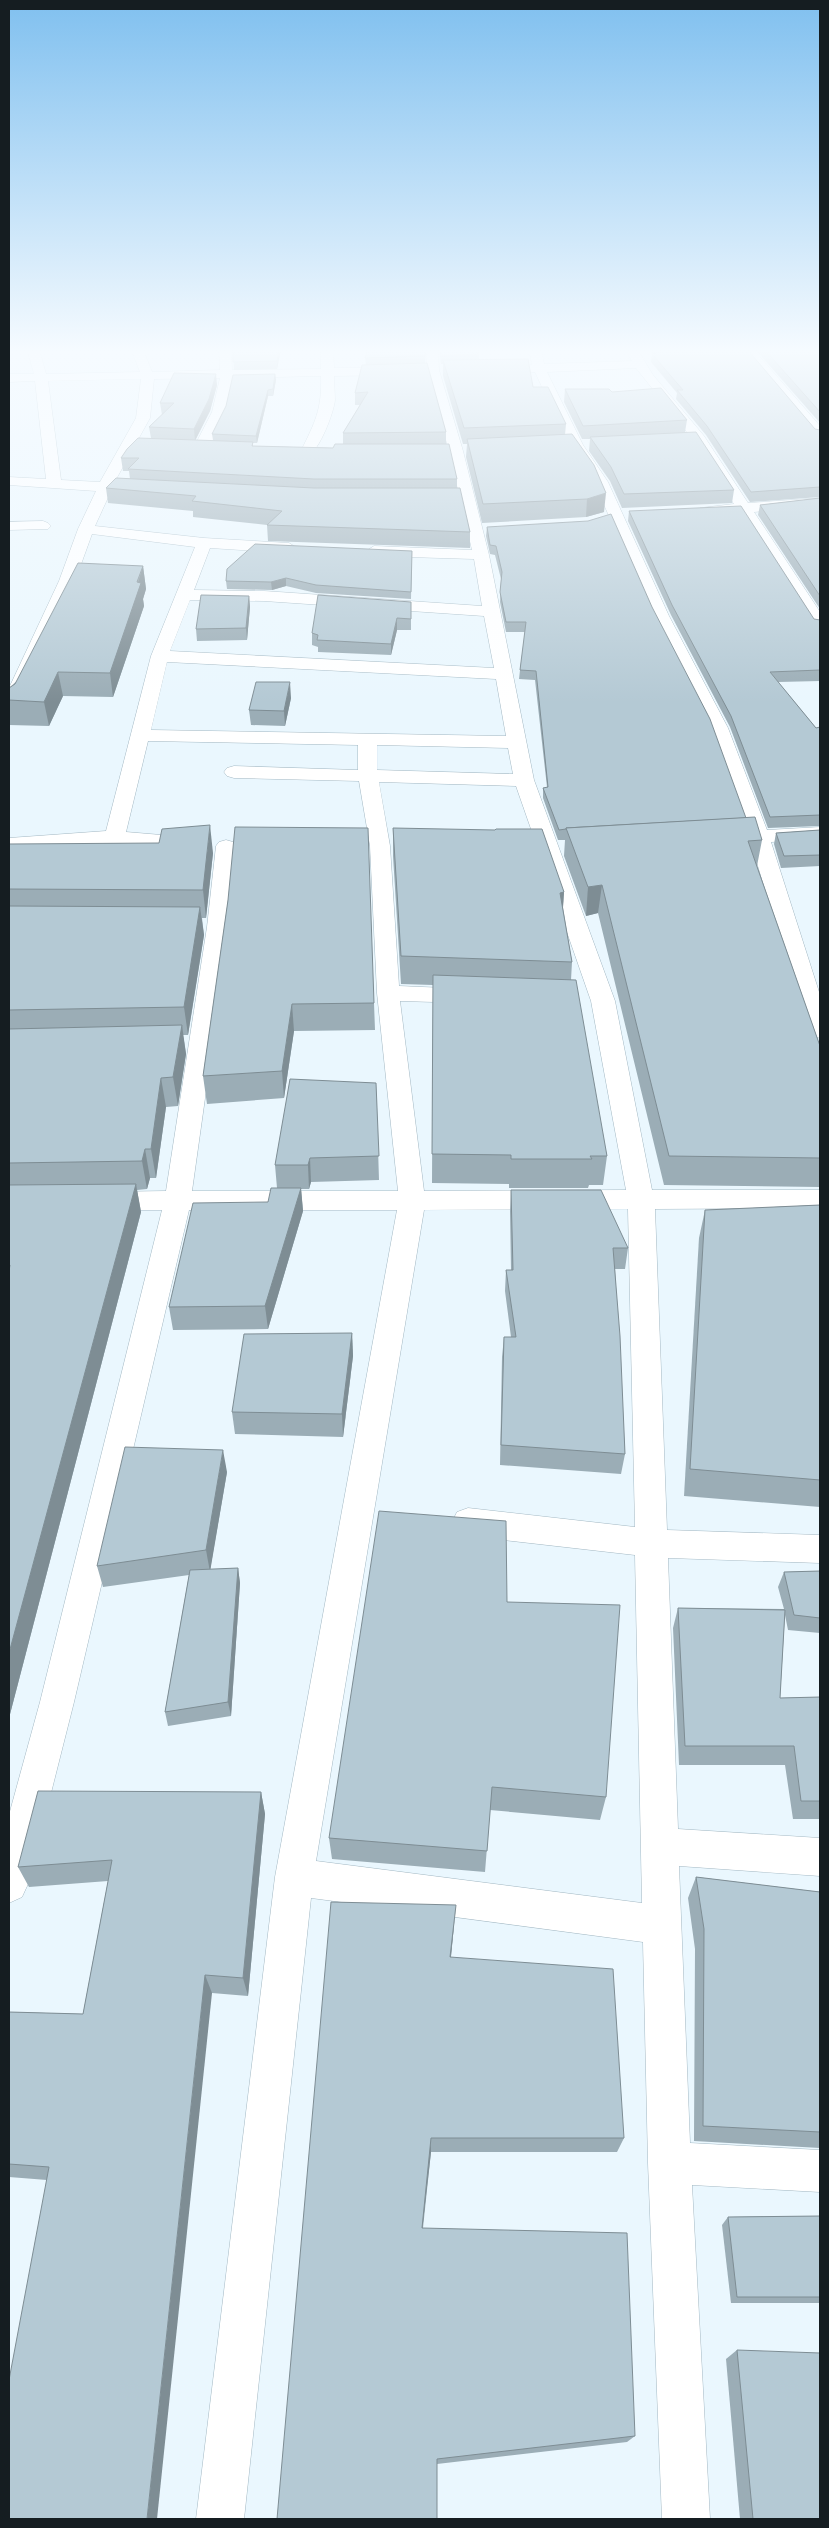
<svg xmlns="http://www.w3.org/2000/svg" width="829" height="2528" viewBox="0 0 829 2528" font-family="'Source Sans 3',sans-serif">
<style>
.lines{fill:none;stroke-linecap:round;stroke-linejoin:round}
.street-casing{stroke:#a3b8c3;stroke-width:1}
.street{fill:#fff;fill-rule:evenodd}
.wall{fill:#9badb6}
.shaded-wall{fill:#7e8d94}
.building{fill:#b4c9d4;stroke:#7e8d94}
</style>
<rect width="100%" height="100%" fill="#eaf7fe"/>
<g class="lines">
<defs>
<g id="street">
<path d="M 27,349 L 39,349 L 46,374 L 140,372 L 131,349 L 143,349 L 152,372 L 220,370 L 219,349 L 231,349 L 232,370 L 321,369 L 321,349 L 333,349 L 334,368 L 401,368 L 403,371 L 397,375 L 334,376 C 334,384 335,392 335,400 C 334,412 319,452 308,455 L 301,451 C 315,422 322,410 321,376 L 233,378 C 231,394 217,449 200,453 L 193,449 L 212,412 L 220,378 L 154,379 L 150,418 L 114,483 L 144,485 L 151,489 L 144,493 L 111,491 L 95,526 L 204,538 L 289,543 L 297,548 L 289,553 L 210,548 L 194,590 L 264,591 L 482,606 L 474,559 L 374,556 L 366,551 L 374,546 L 472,550 L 449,451 L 427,370 L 426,349 L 438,349 L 439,370 L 463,451 L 489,555 L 534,780 L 615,1001 L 652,1190 L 820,1190 L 820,1208 L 655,1209 L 667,1530 L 820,1535 L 820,1563 L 668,1558 L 678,1829 L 820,1838 L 820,1876 L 679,1866 L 690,2143 L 820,2150 L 820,2192 L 692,2185 L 710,2519 L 662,2519 L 648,2163 L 643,1942 L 311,1898 L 244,2519 L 196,2519 L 275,1877 L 397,1210 L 189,1210 L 74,1702 L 28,1884 L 22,1897 L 9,1903 L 9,1815 L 40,1702 L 162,1210 L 103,1210 L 94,1208 L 90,1201 L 94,1194 L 103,1192 L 166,1191 L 207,927 L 216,846 L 219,842 L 226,840 L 233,842 L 236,846 L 229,927 L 192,1191 L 398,1191 L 377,993 L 370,846 L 359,781 L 234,778 L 227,776 L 224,772 L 227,768 L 234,766 L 358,770 L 358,745 L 148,741 L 126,832 L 197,838 L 204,840 L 207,844 L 204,848 L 197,850 L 115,843 L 9,850 L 9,838 L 106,831 L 151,656 L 195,547 L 92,534 L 75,581 L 18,707 L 15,711 L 9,712 L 9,688 L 59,581 L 78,529 L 96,491 L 9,485 L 9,477 L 46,479 L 35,381 L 9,382 L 9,374 L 34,374 ZM 141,379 L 136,418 L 100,482 L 61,480 L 48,381 ZM 190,600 L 264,601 L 484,616 L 494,668 L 170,651 ZM 167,662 L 496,679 L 506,736 L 151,730 ZM 377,745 L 508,748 L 513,774 L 377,770 ZM 379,782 L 516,786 L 591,1001 L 626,1190 L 424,1191 L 400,1001 L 469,1003 L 477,1001 L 481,996 L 477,991 L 469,989 L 399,986 L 390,846 ZM 628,1209 L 635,1527 L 468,1508 L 457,1512 L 452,1522 L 457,1532 L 468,1536 L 635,1555 L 642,1903 L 316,1861 L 424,1210 Z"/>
<polygon points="529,349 541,349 544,364 632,361 625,349 637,349 653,375 704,436 748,503 820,498 820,506 754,512 820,612 820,629 814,628 812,624 740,513 700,514 698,511 700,508 734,504 694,441 636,368 547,372 583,445 608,482 669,616 728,728 767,830 820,827 820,839 771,842 820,995 820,1038 812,1036 808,1031 751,843 717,843 714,839 717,835 747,831 710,728 653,616 594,482 569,445 535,372 523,373 517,369 519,366 532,365"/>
<polygon points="741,349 753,349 820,426 820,438 815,437"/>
<polygon points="43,521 48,523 51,526 48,529 9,530 9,522"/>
</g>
</defs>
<use href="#street" class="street-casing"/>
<use href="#street" class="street"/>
</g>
<g class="wall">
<polygon points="233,349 281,349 277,369 234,370"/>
<polygon points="344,349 426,349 425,363 446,432 446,444 457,479 457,488 470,532 470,548 268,541 267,525 193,517 193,511 108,503 106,488 130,479 129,471 123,471 121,458 151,438 149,427 162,415 160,403 217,385 210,411 195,440 213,440 212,434 275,374 276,380 273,396 268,396 257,443 253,443 253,446 333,448 343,444 343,433 360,405 355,405 355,393 366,365 365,358 367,352 344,352"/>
<polygon points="439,349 479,349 479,360 533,387 566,424 565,435 604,512 586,517 482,523 466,457 467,444 463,444 443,376 443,364 441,364"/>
<polygon points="647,349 747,349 815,429 820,430 820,497 750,502 706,435 676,399 677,393 651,362 652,354 652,353"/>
<polygon points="755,349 820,349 820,423"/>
<polygon points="565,389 612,392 687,420 685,432 734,490 732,503 622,508 610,481 589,451 590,439 582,439 564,402"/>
<polygon points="820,498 820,609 758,515 760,505"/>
<polygon points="629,511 814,619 820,620 820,681 778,682 816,728 820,727 820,826 768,828 730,727 671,615 628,521"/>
<polygon points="487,527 746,818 762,840 757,866 820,1046 820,1187 664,1185 598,913 586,916 564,856 565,840 558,840 543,798 543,788 547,787 535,680 519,679 520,670 525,632 506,632 500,602 501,579 495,555 490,554 486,536"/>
<polygon points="412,551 411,599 316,593 286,586 272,590 227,589 226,581"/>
<polygon points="143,566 146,589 143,599 144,606 113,697 63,696 49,726 9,725 9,688"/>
<polygon points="249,596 250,607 247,640 197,641 196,629"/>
<polygon points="411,602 411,630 397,630 391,655 318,652 318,647 312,645 312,633"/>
<polygon points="291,698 285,726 251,725 249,710"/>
<polygon points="393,828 564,892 563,908 572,962 571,980 607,1156 603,1185 589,1185 588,1188 509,1188 509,1184 432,1183 433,985 401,984 393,856"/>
<polygon points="820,830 820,866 781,868 774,844 776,833"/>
<polygon points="9,844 213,853 206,918 202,918 204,935 188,1035 183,1035 186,1054 178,1106 166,1107 156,1178 150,1178 147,1189 137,1190 141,1212 9,1718"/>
<polygon points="228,900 374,1003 375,1030 294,1031 284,1098 207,1104 203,1076"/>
<polygon points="376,1083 379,1180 311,1182 309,1189 301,1189 303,1211 268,1329 173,1330 169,1307 268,1202 277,1188 275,1165"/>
<polygon points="511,1190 628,1248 625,1269 615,1269 625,1454 621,1474 500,1465 502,1357 504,1337 511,1337 505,1291 506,1270 511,1270 510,1211"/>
<polygon points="820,1205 820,1507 684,1496 699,1238 705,1210"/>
<polygon points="352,1333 353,1356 343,1437 235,1434 232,1412"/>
<polygon points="227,1472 210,1570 238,1568 240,1583 231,1716 168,1726 165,1712 189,1575 103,1587 97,1566"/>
<polygon points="820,1571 820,1633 788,1630 785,1615 780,1698 820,1697 820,1819 793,1819 785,1765 679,1765 673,1628 678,1608 784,1609 778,1587 784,1572"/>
<polygon points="507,1602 606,1797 600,1820 490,1810 485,1872 332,1859 329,1838"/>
<polygon points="261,1792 265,1814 248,1996 212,1993 47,2180 9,2177 9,2012 83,2014 108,1881 29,1887 18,1867"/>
<polygon points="696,1877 820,1892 820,2148 694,2141 695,1949 688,1898"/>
<polygon points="454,1925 451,1957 624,2138 617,2152 431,2152 423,2228 635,2436 627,2442 437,2464 277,2519"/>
<polygon points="820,2216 820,2303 731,2303 722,2225 728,2217"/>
<polygon points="737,2350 820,2519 740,2519 726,2359"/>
</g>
<g class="shaded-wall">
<polygon points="279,349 281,349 277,369 277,361"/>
<polygon points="216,374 217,385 210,411 195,441 194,429"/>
<polygon points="275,374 276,380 273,396 273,389"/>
<polygon points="268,390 268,396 257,443 256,436"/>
<polygon points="606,493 604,512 586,517 587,499"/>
<polygon points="143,566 146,589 143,599 144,606 113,697 110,673"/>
<polygon points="286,578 286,586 272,590 271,582"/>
<polygon points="249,596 250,607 247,640 246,628"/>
<polygon points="397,618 397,630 391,655 391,644"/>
<polygon points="58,672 63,696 49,726 44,702"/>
<polygon points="290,682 291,698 285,726 284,711"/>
<polygon points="210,825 213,853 206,918 203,890"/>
<polygon points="602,885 598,913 586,916 588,887"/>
<polygon points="564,892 562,920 560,893"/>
<polygon points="200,907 204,935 188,1035 184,1007"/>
<polygon points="292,1004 294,1031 284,1098 282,1071"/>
<polygon points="182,1025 186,1054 178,1106 173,1077"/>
<polygon points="161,1078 166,1107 156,1178 151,1149"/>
<polygon points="145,1149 150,1178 147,1189 142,1161"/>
<polygon points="310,1158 311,1182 309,1189 308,1165"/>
<polygon points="136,1184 141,1212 9,1718 9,1653"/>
<polygon points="301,1188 303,1211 268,1329 265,1306"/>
<polygon points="352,1333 353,1356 343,1437 342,1414"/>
<polygon points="223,1450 227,1472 210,1572 206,1550"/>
<polygon points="238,1568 240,1583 231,1716 228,1702"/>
<polygon points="261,1792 265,1814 248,1996 243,1978"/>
<polygon points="456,1905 454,1925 449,1976 450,1957"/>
<polygon points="205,1975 212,1993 157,2519 147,2519"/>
<polygon points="431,2138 431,2152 421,2240 422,2228"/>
</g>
<g class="building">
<polygon points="233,349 279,349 277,361 233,362"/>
<polygon points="368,349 425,349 425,356 365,358"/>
<polygon points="440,349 479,349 479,354 441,356"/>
<polygon points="658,349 747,349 815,429 820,430 820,487 751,492 707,426 677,390 683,390 652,354 662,352"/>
<polygon points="764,349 820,349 820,412"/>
<polygon points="528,359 533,387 548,387 566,424 464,428 443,360"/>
<polygon points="427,363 446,432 343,433 368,392 355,393 362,365"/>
<polygon points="174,373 216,374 209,399 194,429 149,427 174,403 160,403"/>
<polygon points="275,374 273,389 268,390 256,436 212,434 226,406 233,375"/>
<polygon points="661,388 687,420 583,426 565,389 609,389 612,392"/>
<polygon points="696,432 734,490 624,494 611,467 590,437"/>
<polygon points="572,434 594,465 606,493 587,499 483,504 467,439"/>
<polygon points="138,438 253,442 252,446 333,448 335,444 449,444 457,479 314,479 128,469 139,458 121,458 127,449"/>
<polygon points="116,478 314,488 460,488 470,532 267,525 282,511 192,501 196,496 106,488"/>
<polygon points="820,498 820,596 760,505"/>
<polygon points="741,506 814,619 820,620 820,670 770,672 816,728 820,727 820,815 770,817 731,716 672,605 629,511"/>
<polygon points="611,514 652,607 710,719 746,818 566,828 566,829 559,830 543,788 548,787 536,671 520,670 526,622 506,622 500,592 502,572 496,546 490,545 487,527 588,521"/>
<polygon points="255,544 412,551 411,592 316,585 286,578 271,582 226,581 227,569"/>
<polygon points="78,563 143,566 137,582 141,583 110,673 58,672 44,702 9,700 9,688 15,684"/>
<polygon points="201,595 249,596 246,628 196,629"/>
<polygon points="318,595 411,602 411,619 397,618 391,644 317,640 318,635 312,633"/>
<polygon points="256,682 290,682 284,711 249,710"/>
<polygon points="755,817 762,840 748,841 820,1046 820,1158 669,1156 602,885 588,887 566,828"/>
<polygon points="210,825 203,890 9,889 9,844 159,843 162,829"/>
<polygon points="235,827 368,828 374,1003 292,1004 282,1071 203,1076 228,900"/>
<polygon points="393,828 495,830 496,829 542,829 564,892 560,893 572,962 401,956"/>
<polygon points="820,830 820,855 784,856 776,833"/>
<polygon points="9,906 200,907 184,1007 9,1010"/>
<polygon points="433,975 576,980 607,1156 590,1156 592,1159 511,1159 511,1155 432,1154"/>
<polygon points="182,1025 173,1077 161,1078 151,1149 145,1149 142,1161 9,1163 9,1029"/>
<polygon points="290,1079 376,1083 379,1156 310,1158 308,1165 275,1165"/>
<polygon points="136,1184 9,1653 9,1271 10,1265 9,1265 9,1185"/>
<polygon points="271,1188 301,1188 265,1306 169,1307 193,1203 268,1202"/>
<polygon points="511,1190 601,1190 628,1248 613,1248 620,1336 625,1454 501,1445 504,1337 516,1337 506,1270 513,1270"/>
<polygon points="820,1205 820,1480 690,1469 705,1210"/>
<polygon points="352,1333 342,1414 232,1412 244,1334"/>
<polygon points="125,1447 223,1450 206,1550 97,1566"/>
<polygon points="379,1511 506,1521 507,1602 620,1605 606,1797 492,1787 487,1851 329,1838"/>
<polygon points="238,1568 228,1702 165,1712 190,1570"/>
<polygon points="820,1571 820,1618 794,1615 784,1572"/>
<polygon points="678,1608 785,1610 780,1698 820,1697 820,1801 801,1801 794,1746 685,1746"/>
<polygon points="38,1791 261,1792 243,1978 205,1975 147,2519 9,2519 9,2380 49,2167 9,2164 9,2012 83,2014 112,1860 18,1867"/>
<polygon points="696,1877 820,1892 820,2132 703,2126 704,1929"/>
<polygon points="331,1902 456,1905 450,1957 613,1969 624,2138 431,2138 422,2228 627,2233 635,2436 437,2459 437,2519 277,2519"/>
<polygon points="820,2216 820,2297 737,2297 728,2217"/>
<polygon points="737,2350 820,2353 820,2519 753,2519"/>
</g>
<linearGradient id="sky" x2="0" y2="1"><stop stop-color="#80c0ef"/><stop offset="0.5" stop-color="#f6fbff"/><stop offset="1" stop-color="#f6fbff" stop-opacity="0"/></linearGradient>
<rect width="829" height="703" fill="url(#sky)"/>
<rect width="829" height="2528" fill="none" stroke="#151d21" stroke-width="20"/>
</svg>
